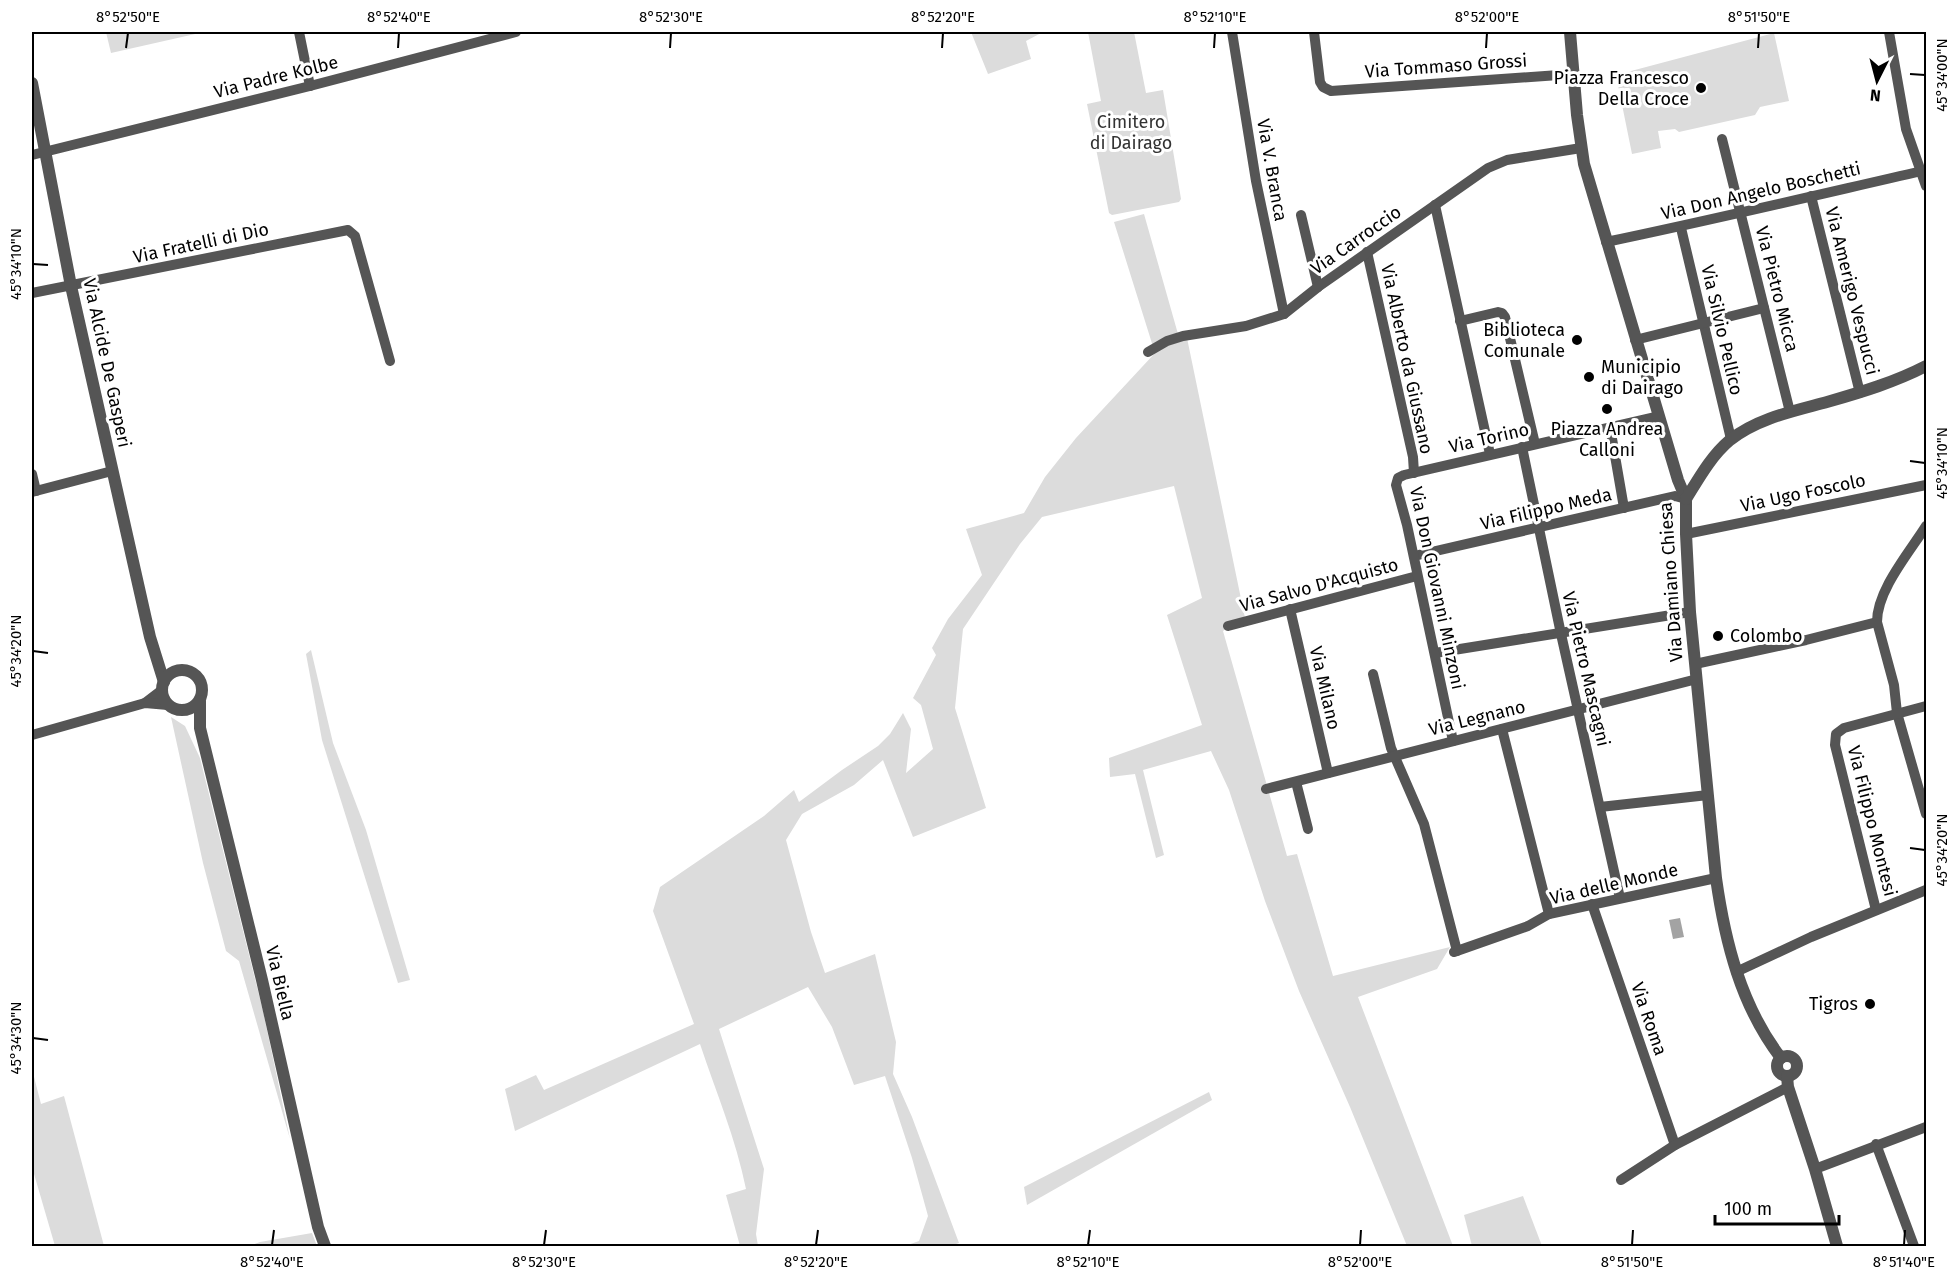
<svg xmlns="http://www.w3.org/2000/svg" width="1958" height="1278" viewBox="0 0 1958 1278" font-family="'Fira Sans',sans-serif">
<style>
.green{fill:#dcdcdc}
.water{fill:#a3a3a3}
.lines{fill:none;stroke-linecap:round;stroke-linejoin:round}
.minor{stroke:#555;stroke-width:10}
.tertiary{stroke:#555;stroke-width:12}
.ticks{fill:none;stroke:#000;stroke-width:2}
.poi-dot{fill:#000;stroke:#fff;stroke-width:2}
.labels{text-anchor:middle;dominant-baseline:central;stroke-width:6;stroke-linejoin:round;paint-order:stroke}
.street-label{font-size:18px;fill:#000;stroke:#fff}
.poi-label{font-size:18px;fill:#000;stroke:#fff;text-anchor:end}
.park-label{font-size:18px;fill:#333;stroke:#fff}
.neatline{fill:none;stroke:#000;stroke-width:2}
.ticks-label{font-size:15px;text-anchor:middle;fill:#000}
</style>
<rect width="100%" height="100%" fill="#fff"/>
<g class="green">
<polygon points="106,32 204,32 111,53"/>
<polygon points="971,32 1043,32 1026,41 1031,59 988,74"/>
<polygon points="1088,32 1134,32 1146,93 1163,90 1181,199 1179,202 1112,215 1109,213 1087,104 1101,101"/>
<polygon points="1774,33 1789,101 1760,107 1755,115 1679,132 1675,129 1658,131 1661,148 1632,154 1616,75"/>
<path d="M 1144,214 L 1178,334 L 1187,338 L 1245,618 L 1238,619 L 1223,631 L 1287,856 L 1297,854 L 1333,976 L 1450,947 L 1437,969 L 1358,997 L 1453,1246 L 1407,1246 L 1350,1107 L 1299,991 L 1265,901 L 1229,790 L 1211,751 L 1143,770 L 1164,855 L 1156,858 L 1135,774 L 1110,777 L 1109,758 L 1202,725 L 1167,615 L 1202,598 L 1174,486 L 1042,517 L 1020,544 L 963,629 L 955,708 L 986,808 L 913,837 L 883,760 L 854,785 L 802,814 L 786,840 L 811,932 L 825,973 L 875,954 L 896,1042 L 893,1074 L 912,1117 L 959,1243 L 950,1246 L 905,1246 L 919,1241 L 928,1216 L 912,1158 L 885,1076 L 854,1085 L 832,1027 L 808,987 L 719,1029 L 764,1169 L 756,1234 L 758,1246 L 740,1246 L 726,1195 L 746,1189 C 736,1139 716,1092 700,1044 L 515,1131 L 505,1089 L 536,1075 L 544,1090 L 694,1024 L 653,911 L 660,887 L 764,816 L 794,790 L 799,802 L 842,770 L 878,746 L 890,734 L 903,713 L 911,729 L 906,773 L 933,749 L 921,705 L 913,698 L 936,655 L 932,648 L 948,619 L 982,575 L 966,529 L 1024,513 L 1045,477 L 1076,438 L 1155,353 L 1114,222 Z"/>
<polygon points="311,650 333,743 366,830 410,980 398,983 322,740 306,654"/>
<polygon points="171,717 185,726 200,758 263,1011 290,1139 239,961 226,951 203,863"/>
<polygon points="32,1069 41,1104 64,1096 104,1246 55,1246 32,1167"/>
<polygon points="1209,1092 1212,1100 1027,1205 1024,1187"/>
<polygon points="1523,1196 1542,1246 1472,1246 1464,1215"/>
<polygon points="312,1233 317,1246 249,1246 260,1242"/>
</g>
<polygon class="water" points="1680,918 1684,937 1673,939 1669,920"/>
<g class="lines">
<g class="minor">
<polyline points="299,32 310,86"/>
<polyline points="1232,32 1256,181 1284,314"/>
<polyline points="1314,32 1320,82 1323,87 1331,91 1573,74"/>
<polyline points="1889,32 1906,129 1926,186"/>
<polyline points="1722,139 1790,412"/>
<polyline points="32,155 310,86 516,32"/>
<polyline points="1811,196 1860,393"/>
<polyline points="1435,205 1490,454"/>
<polyline points="1301,215 1318,287"/>
<polyline points="1681,228 1731,439"/>
<path d="M 1606,242 C 1712,220 1817,195 1922,171"/>
<polyline points="1367,252 1413,457 1414,473"/>
<polyline points="32,293 348,230 355,236 390,361"/>
<polyline points="1460,321 1498,312 1502,313 1505,317 1535,444"/>
<polyline points="1635,340 1764,308"/>
<polyline points="1148,352 1167,341 1183,336 1246,326 1284,314 1318,287 1488,168 1507,160 1581,148"/>
<polyline points="1610,427 1624,508"/>
<polyline points="1522,447 1561,634 1620,898"/>
<polyline points="32,474 36,491"/>
<polyline points="32,492 112,471"/>
<path d="M 1926,526 C 1909,553 1877,590 1877,622 L 1894,685 L 1897,713 L 1926,814"/>
<polyline points="1686,534 1926,485"/>
<polyline points="1414,556 1675,496 1686,499"/>
<polyline points="1290,609 1328,773"/>
<polyline points="1228,626 1417,576"/>
<polyline points="1435,653 1690,612"/>
<polyline points="1695,664 1806,640 1877,622"/>
<polyline points="1373,674 1391,748 1424,824 1457,951"/>
<polyline points="145,703 162,690"/>
<polyline points="1502,729 1549,914"/>
<polyline points="32,735 145,703 168,705"/>
<polyline points="1453,741 1407,525 1396,485 1398,478 1404,475 1659,416"/>
<polyline points="1296,782 1308,829"/>
<polyline points="1266,789 1697,679"/>
<polyline points="1600,807 1708,795"/>
<polyline points="1592,904 1675,1145"/>
<polyline points="1876,910 1835,745 1836,734 1844,728 1926,706"/>
<polyline points="1454,952 1528,926 1549,914 1716,878"/>
<polyline points="1736,972 1811,937 1926,890"/>
<polyline points="1876,1144 1914,1246"/>
<polyline points="1815,1169 1926,1127"/>
<polyline points="1621,1180 1675,1145 1788,1087"/>
</g>
<g class="tertiary">
<path d="M 1570,32 L 1577,115 L 1584,164 L 1678,480 L 1686,499 L 1686,534 L 1690,612 L 1716,878 C 1725,942 1741,1006 1781,1058"/>
<polyline points="32,83 71,286 150,637 164,682"/>
<path d="M 1686,499 C 1699,478 1711,456 1730,440 C 1758,418 1794,411 1827,402 C 1862,392 1895,382 1926,366"/>
<circle cx="182" cy="690" r="20"/>
<polyline points="200,701 200,728 262,980 318,1227 325,1246"/>
<circle cx="1787" cy="1066" r="10"/>
<polyline points="1787,1076 1788,1087 1815,1169 1837,1246"/>
</g>
</g>
<path class="ticks" d="M 126,48 L 128,33M 398,48 L 399,33M 670,48 L 671,33M 942,48 L 943,33M 1214,48 L 1215,33M 1486,48 L 1487,33M 1758,48 L 1759,33M 1910,74 L 1925,75M 33,264 L 48,265M 1910,461 L 1925,463M 33,651 L 48,653M 1910,848 L 1925,850M 33,1038 L 48,1040M 272,1245 L 274,1230M 544,1245 L 546,1230M 816,1245 L 818,1230M 1088,1245 L 1090,1230M 1360,1245 L 1361,1230M 1632,1245 L 1633,1230M 1904,1245 L 1905,1230"/>
<g class="poi-dot">
<circle cx="1701" cy="88" r="6"/>
<circle cx="1577" cy="340" r="6"/>
<circle cx="1589" cy="377" r="6"/>
<circle cx="1607" cy="409" r="6"/>
<circle cx="1718" cy="636" r="6"/>
<circle cx="1870" cy="1004" r="6"/>
</g>
<g class="labels">
<g class="street-label">
<text transform="translate(1446 66) rotate(-4)">Via Tommaso Grossi</text>
<text transform="translate(276 77) rotate(-14)">Via Padre Kolbe</text>
<text transform="translate(1272 170) rotate(80)">Via V. Branca</text>
<text transform="translate(1761 191) rotate(-13)">Via Don Angelo Boschetti</text>
<text transform="translate(1356 240) rotate(-35)">Via Carroccio</text>
<text transform="translate(201 243) rotate(-12)">Via Fratelli di Dio</text>
<text transform="translate(1777 289) rotate(76)">Via Pietro Micca</text>
<text transform="translate(1852 291) rotate(76)">Via Amerigo Vespucci</text>
<text transform="translate(1722 330) rotate(77)">Via Silvio Pellico</text>
<text transform="translate(1407 359) rotate(78)">Via Alberto da Giussano</text>
<text transform="translate(107 363) rotate(78)">Via Alcide De Gasperi</text>
<text transform="translate(1489 438) rotate(-13)">Via Torino</text>
<text transform="translate(1803 493) rotate(-12)">Via Ugo Foscolo</text>
<text transform="translate(1546 509) rotate(-13)">Via Filippo Meda</text>
<text transform="translate(1671 582) rotate(-94)">Via Damiano Chiesa</text>
<text transform="translate(1319 585) rotate(-15)">Via Salvo D'Acquisto</text>
<text transform="translate(1437 588) rotate(78)">Via Don Giovanni Minzoni</text>
<text transform="translate(1586 669) rotate(77)">Via Pietro Mascagni</text>
<text transform="translate(1325 688) rotate(77)">Via Milano</text>
<text transform="translate(1477 718) rotate(-14)">Via Legnano</text>
<text transform="translate(1872 821) rotate(76)">Via Filippo Montesi</text>
<text transform="translate(1614 884) rotate(-13)">Via delle Monde</text>
<text transform="translate(280 983) rotate(77)">Via Biella</text>
<text transform="translate(1649 1019) rotate(71)">Via Roma</text>
</g>
<g class="poi-label">
<text x="1689" y="78">Piazza Francesco<tspan x="1689" dy="21">Della Croce</tspan></text>
<text x="1565" y="330">Biblioteca<tspan x="1565" dy="21">Comunale</tspan></text>
<text x="1601" y="367" text-anchor="start">Municipio<tspan x="1601" dy="21">di Dairago</tspan></text>
<text x="1607" y="429" text-anchor="middle">Piazza Andrea<tspan x="1607" dy="21">Calloni</tspan></text>
<text x="1730" y="636" text-anchor="start">Colombo</text>
<text x="1858" y="1004">Tigros</text>
</g>
<g class="park-label">
<text x="1131" y="122">Cimitero<tspan x="1131" dy="21">di Dairago</tspan></text>
</g>
</g>
<rect width="1958" height="1278" fill="none" stroke="#ffffff" stroke-width="66"/>
<g transform="translate(1877 81) rotate(186)" stroke="#ffffff" stroke-width="4.5" paint-order="stroke">
<path d="M0-4.5L10 22L0 15L-10 22Z" fill="#000000"/>
<text y="-9" font-size="16" font-weight="bold" text-anchor="middle" fill="#000000">N</text>
</g>
<path d="M1715 1215v9h124v-9" fill="none" stroke="#000000" stroke-width="3"/>
<text x="1724" y="1215" font-size="18" fill="#000000" stroke="#ffffff" stroke-width="4.5" paint-order="stroke">100 m</text>
<rect x="33" y="33" width="1892" height="1212" class="neatline"/>
<g class="ticks-label">
<text x="128" y="22">8°52'50"E</text>
<text x="399" y="22">8°52'40"E</text>
<text x="671" y="22">8°52'30"E</text>
<text x="943" y="22">8°52'20"E</text>
<text x="1215" y="22">8°52'10"E</text>
<text x="1487" y="22">8°52'00"E</text>
<text x="1759" y="22">8°51'50"E</text>
<text transform="translate(1942 75) rotate(-90)" y="5">45°34'00"N</text>
<text transform="translate(16 264) rotate(-90)" y="5">45°34'10"N</text>
<text transform="translate(1942 463) rotate(-90)" y="5">45°34'10"N</text>
<text transform="translate(16 651) rotate(-90)" y="5">45°34'20"N</text>
<text transform="translate(1942 850) rotate(-90)" y="5">45°34'20"N</text>
<text transform="translate(16 1038) rotate(-90)" y="5">45°34'30"N</text>
<text x="272" y="1267">8°52'40"E</text>
<text x="544" y="1267">8°52'30"E</text>
<text x="816" y="1267">8°52'20"E</text>
<text x="1088" y="1267">8°52'10"E</text>
<text x="1360" y="1267">8°52'00"E</text>
<text x="1632" y="1267">8°51'50"E</text>
<text x="1904" y="1267">8°51'40"E</text>
</g>
</svg>
